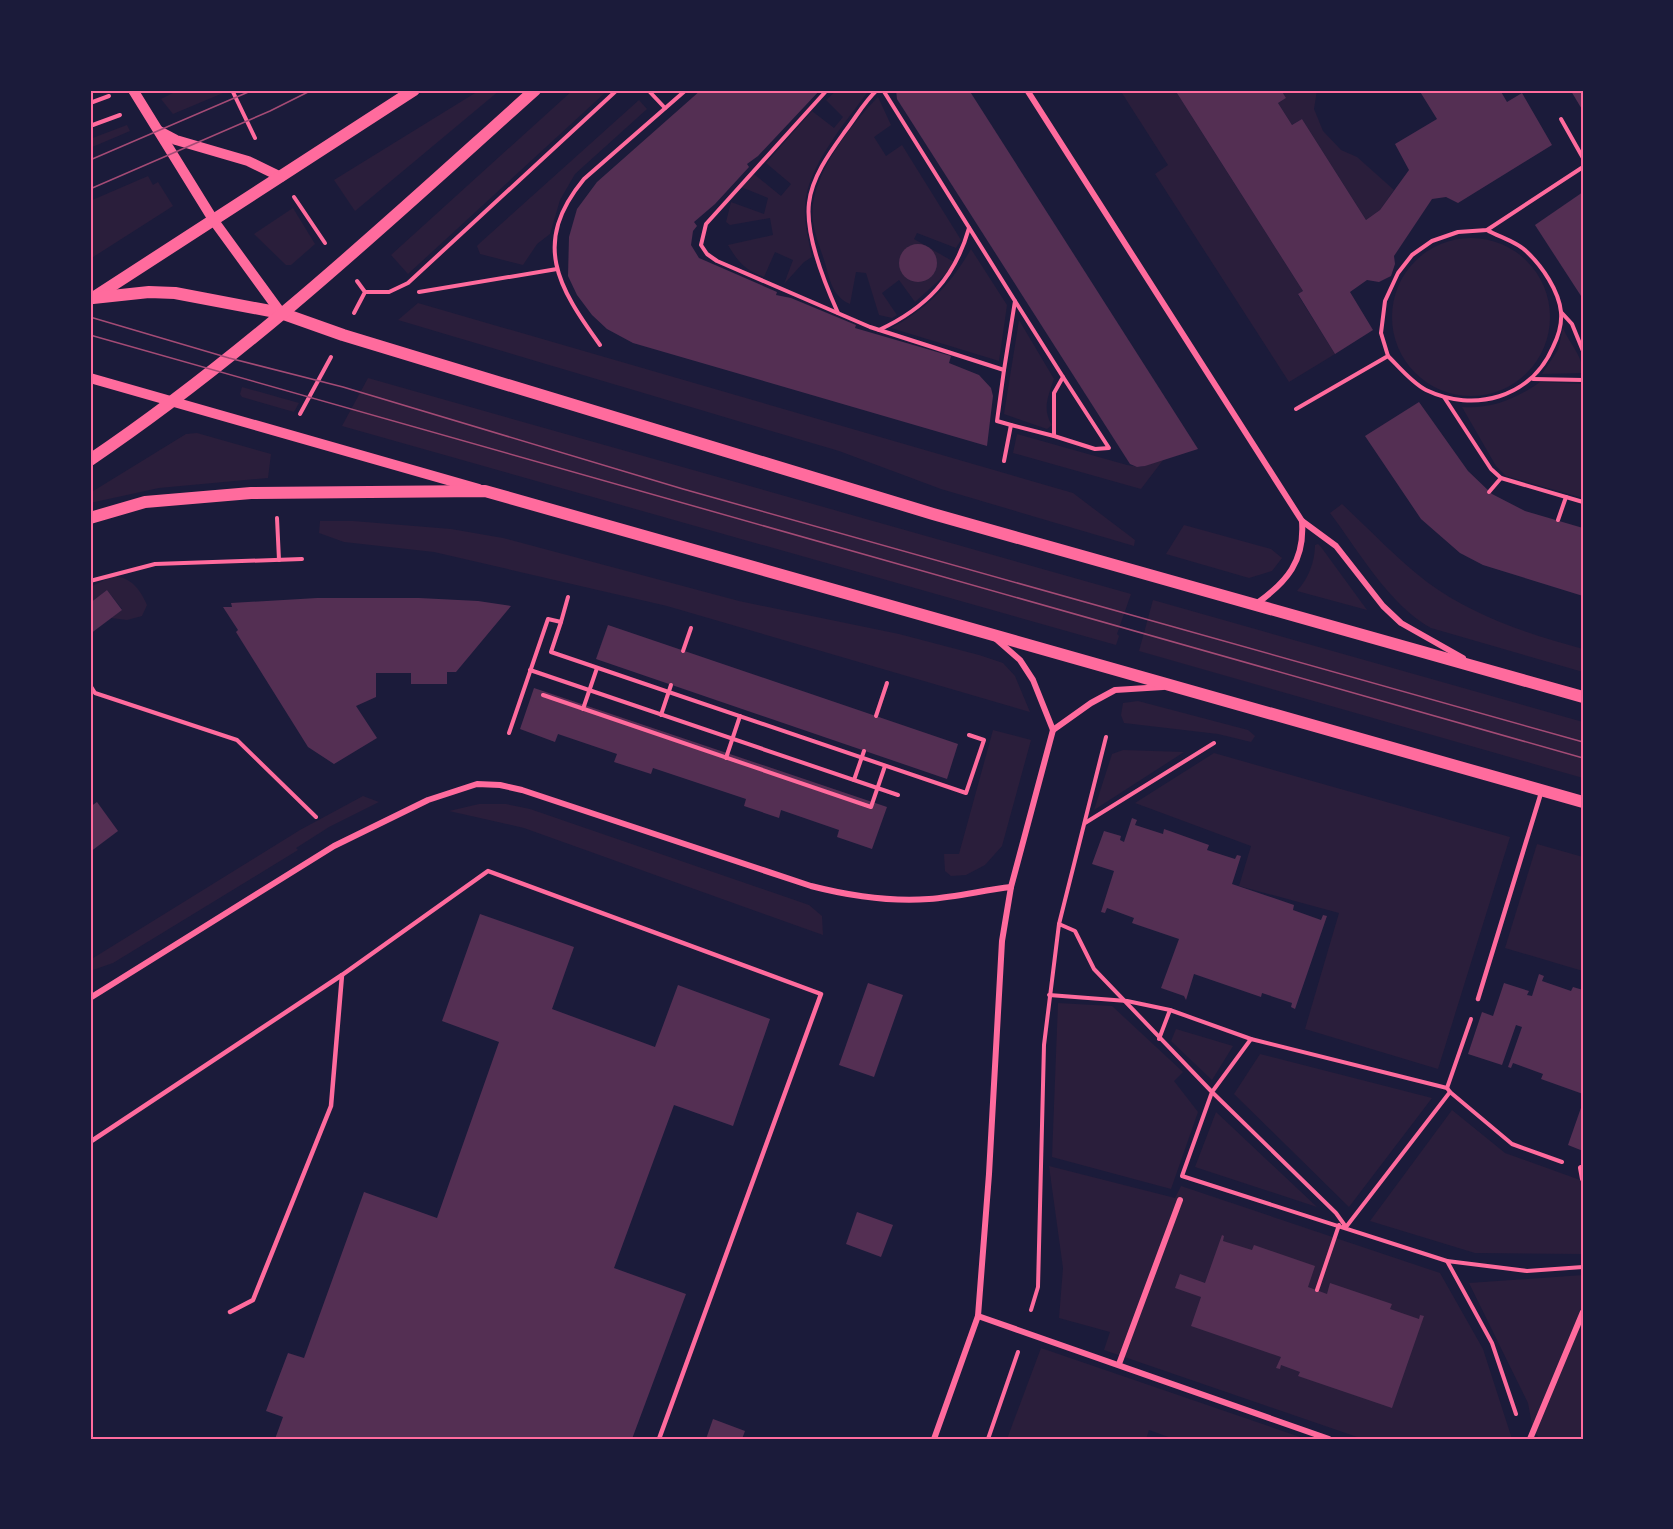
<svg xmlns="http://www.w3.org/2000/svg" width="1673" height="1529" viewBox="0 0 1673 1529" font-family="Poppins,sans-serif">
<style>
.green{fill:#2a1e3b}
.building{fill:#542f53}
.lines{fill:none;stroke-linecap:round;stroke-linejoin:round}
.path{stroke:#ff6b9d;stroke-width:4}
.service{stroke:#ff6b9d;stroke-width:4.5}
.minor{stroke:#ff6b9d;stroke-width:6}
.tertiary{stroke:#ff6b9d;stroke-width:10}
.secondary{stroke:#ff6b9d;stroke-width:12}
.tram{stroke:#a44b75;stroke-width:1.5}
.neatline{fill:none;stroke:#ff6b9d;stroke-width:2}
</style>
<rect width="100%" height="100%" fill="#1b1b3a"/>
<g class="green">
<polygon points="179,90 223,90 223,93 173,114 161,99"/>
<polygon points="480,90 500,90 355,211 334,180"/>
<polygon points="573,90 608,90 408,274 391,255"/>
<path d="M 837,90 L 869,90 C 847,121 806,167 805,207 C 804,224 809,241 812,257 L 804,262 L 784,284 L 793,260 L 775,252 L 764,277 C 745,270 738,262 728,245 L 773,235 L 770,218 L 730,225 L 726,222 L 731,202 L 764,214 L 768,198 L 741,187 L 754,174 L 781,196 L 791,184 L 766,163 L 812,111 L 834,128 L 843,117 L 826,100 Z"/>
<polygon points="1120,90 1175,90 1303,291 1298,295 1335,354 1289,382 1155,174 1168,165"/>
<polygon points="1281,90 1317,90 1314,109 1323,131 1341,150 1357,157 1394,190 1380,210 1366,220 1302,119 1292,125 1278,103 1286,98"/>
<path d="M 878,97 L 891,125 L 874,137 L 886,156 L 902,145 L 961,240 L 956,248 L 917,233 L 914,239 L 954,262 L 947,273 L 915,302 L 899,280 L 882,293 L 897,315 L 892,318 L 879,315 L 866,273 L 856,272 L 850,304 C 832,296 830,280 825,263 C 821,250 815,236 813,222 C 807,179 850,126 878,97 Z"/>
<polygon points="639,100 647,109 575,174 560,200 550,234 537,244 523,265 480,254 477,246 481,242"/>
<polygon points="127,125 130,131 90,148 90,139"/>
<polygon points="148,176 153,185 158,182 173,206 90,259 90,201"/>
<polygon points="293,208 315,244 291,265 286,265 254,234"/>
<circle cx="1471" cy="317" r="79"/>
<path d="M 971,249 L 1007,305 L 999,361 L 891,328 C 927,309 951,284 971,249 Z"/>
<polygon points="418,303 1073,493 1135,540 1134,546 941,489 839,451 398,320"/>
<path d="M 1019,320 L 1054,379 C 1048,396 1042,410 1052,425 L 1047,429 L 1004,414 Z"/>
<path d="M 1563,328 C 1569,343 1583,356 1583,373 L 1542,374 L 1558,350 Z"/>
<polygon points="368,378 1131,594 1117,634 1119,636 1116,645 342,426"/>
<path d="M 1540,382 L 1583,384 L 1583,498 L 1506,476 L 1496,466 L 1462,407 C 1492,409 1516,399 1540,382 Z"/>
<polygon points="242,387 299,403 294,412 242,397 240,394"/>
<polygon points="197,433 271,454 268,478 159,488 90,503 90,493 186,434"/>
<polygon points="1017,434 1127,465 1140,467 1163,460 1141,489 1013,453"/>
<path d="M 1342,504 C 1370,530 1397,559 1427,582 C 1473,616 1528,634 1583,649 L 1583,672 L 1431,628 C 1388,604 1359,551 1330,513 Z"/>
<polygon points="320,521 353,521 451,529 503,538 739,601 899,634 979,655 1003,663 1015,676 1030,712 667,606 434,552 344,542 319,533"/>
<polygon points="1184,525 1271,549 1282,558 1272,571 1249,578 1166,554"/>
<path d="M 1318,544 L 1321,547 L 1367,610 L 1297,591 C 1308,579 1315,562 1315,545 Z"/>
<path d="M 113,576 C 131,577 140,589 147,605 L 142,616 L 127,620 L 111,618 L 122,609 L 107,590 L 90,603 L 90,587 Z"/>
<polygon points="1153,600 1583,722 1583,778 1139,651"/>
<polygon points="1138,701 1248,730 1255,736 1251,742 1218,734 1124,723 1121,715 1123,703"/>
<polygon points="993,730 1031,740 1002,846 985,865 966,875 951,876 945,871 944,854 959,854"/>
<polygon points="1123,750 1184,752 1094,810 1112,754"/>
<polygon points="1214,753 1510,837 1438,1069 1305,1029 1339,913 1239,886 1251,846 1135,803"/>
<polygon points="363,796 379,802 329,827 296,848 298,850 113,963 90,971 90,960 300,830"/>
<polygon points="479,804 506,804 530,809 809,905 822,916 823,935 524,828 449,811"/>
<polygon points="1537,844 1583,857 1583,971 1505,948"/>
<polygon points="1058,1003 1112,1006 1183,1072 1174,1081 1198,1112 1171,1189 1052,1157"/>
<polygon points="1176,1029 1233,1046 1212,1080 1171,1041"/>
<polygon points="1260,1054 1432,1098 1349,1207 1234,1094"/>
<polygon points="1452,1110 1505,1153 1583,1181 1583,1254 1475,1253 1370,1221"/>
<polygon points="1216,1112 1317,1207 1195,1167"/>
<polygon points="1049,1166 1175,1198 1181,1186 1440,1273 1483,1349 1512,1439 1363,1439 1104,1350 1110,1332 1059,1318 1063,1268"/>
<polygon points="1583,1275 1583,1439 1540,1439 1533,1430 1528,1403 1469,1283"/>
<polygon points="1041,1348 1306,1439 1174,1439 1149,1430 1146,1439 1007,1439"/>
</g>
<g class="building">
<polygon points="701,90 820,90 758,156 747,164 749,167 715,204 694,222 697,226 693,231 691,245 699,258 777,292 776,295 791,298 856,325 855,328 951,356 949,363 979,375 991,388 993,396 987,446 633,343 607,329 592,315 577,295 568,276 569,237 577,209 597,182"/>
<polygon points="896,90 969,90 1198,449 1145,466 1137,467 1130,464 897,99"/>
<polygon points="1175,90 1281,90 1286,98 1278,103 1292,125 1302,119 1366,220 1380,210 1409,170 1395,144 1437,119 1419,90 1500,90 1507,102 1522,93 1552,145 1458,203 1446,197 1432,199 1394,256 1395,264 1391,276 1379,282 1367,280 1350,292 1373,330 1335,354 1298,294 1303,291"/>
<polygon points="1573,90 1583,90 1583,111 1571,91"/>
<polygon points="1583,192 1583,299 1535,225"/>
<circle cx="918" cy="263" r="19"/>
<polygon points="1419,402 1468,471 1492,494 1525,511 1583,528 1583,596 1483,565 1460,553 1421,519 1365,436"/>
<polygon points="107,590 122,610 90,634 90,603"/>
<polygon points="317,598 419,598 478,601 511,606 456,672 447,672 447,684 411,684 411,673 376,673 376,697 356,706 377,738 334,764 308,747 236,632 238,630 223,607 232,607 231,603"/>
<polygon points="608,625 958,744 947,779 596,659"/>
<polygon points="534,688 887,807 872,849 837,837 839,830 781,810 779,818 744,806 746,799 653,768 651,774 614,762 617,754 558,734 555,742 520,729"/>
<polygon points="97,802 118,831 90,852 90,807"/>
<polygon points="1132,818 1137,820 1135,825 1163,834 1164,829 1209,845 1207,850 1235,859 1237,855 1241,856 1232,884 1294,905 1293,910 1321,920 1323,915 1327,916 1295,1009 1291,1007 1292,1003 1262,993 1261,997 1194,974 1186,1000 1184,996 1161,988 1179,939 1132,923 1134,918 1107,908 1105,913 1101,912 1114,871 1092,864 1104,831 1121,836 1120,840 1124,842"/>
<polygon points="480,914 574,947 552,1009 655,1047 678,985 770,1019 733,1126 674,1105 614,1268 686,1294 632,1439 275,1439 283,1417 266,1411 288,1353 304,1358 364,1192 437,1218 499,1042 442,1021"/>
<polygon points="1539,974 1544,976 1542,981 1571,991 1573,987 1583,990 1583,1094 1541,1079 1543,1074 1513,1063 1511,1068 1508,1067 1522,1027 1516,1025 1502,1065 1468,1054 1482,1012 1493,1016 1504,983 1529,991 1527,995 1532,996"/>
<polygon points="868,983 903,995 874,1077 839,1065"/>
<polygon points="1583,1102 1583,1151 1568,1145"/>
<polygon points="857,1212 893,1225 881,1257 846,1244"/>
<polygon points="1222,1235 1224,1236 1223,1241 1252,1250 1254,1245 1315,1266 1308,1287 1327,1294 1330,1283 1392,1304 1390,1309 1419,1319 1420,1315 1424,1316 1392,1408 1298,1376 1300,1372 1281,1365 1280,1369 1276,1368 1281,1357 1191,1326 1201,1297 1175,1288 1180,1274 1205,1283"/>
<polygon points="713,1419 745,1431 742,1439 706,1439"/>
</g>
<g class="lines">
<g class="path">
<polyline points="232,90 255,138"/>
<polyline points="648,90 665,108"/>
<polyline points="827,90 706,224 701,245 707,254 717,261 870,327 1004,370 997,421 1011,425 1004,461"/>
<polyline points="883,90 1015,301 1004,370"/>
<polyline points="90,103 109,96"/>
<polyline points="1561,119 1583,158"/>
<polyline points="90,126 120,115"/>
<polyline points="294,197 325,243"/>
<polyline points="365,292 389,292 408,283 617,90"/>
<polyline points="419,292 557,269"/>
<polyline points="1561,312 1572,324 1583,351"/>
<polyline points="354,313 365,292 357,281"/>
<path d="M 838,313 C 825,284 805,236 809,203 C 812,176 831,151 846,130 C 856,117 865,101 877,90"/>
<path d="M 879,330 C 926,308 955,278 969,228"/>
<path d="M 600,345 C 558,287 531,243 584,179 L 686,90"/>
<path d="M 1388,356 C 1399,367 1412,383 1426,390 C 1474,413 1531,398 1553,347 C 1558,337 1562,323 1561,312 C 1559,291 1542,266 1527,252 C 1518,242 1499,237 1487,230"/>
<polyline points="1533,379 1583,380"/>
<polyline points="1444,397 1491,469 1501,478 1583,502"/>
<polyline points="1296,409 1388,356 1381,333 1385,301 1398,273 1412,255 1432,241 1458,232 1487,230 1583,167"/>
<polyline points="300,414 331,357"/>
<polyline points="1011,425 1054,436 1054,393 1063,377 1015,301"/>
<polyline points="1054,436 1095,449 1109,448 1063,377"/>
<polyline points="1489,492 1501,478"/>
<polyline points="277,518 279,560"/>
<polyline points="1558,520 1566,497"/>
<polyline points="90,581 155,564 302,559"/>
<polyline points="561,622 551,652 966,793 984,740 969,735"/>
<polyline points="683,651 691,628"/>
<polyline points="530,670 898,795"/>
<polyline points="90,685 95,693 237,740 316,817"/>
<polyline points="543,695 871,807 885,766"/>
<polyline points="583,709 597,668"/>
<polyline points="661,715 671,685"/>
<polyline points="876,716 887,683"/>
<polyline points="509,733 548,619 561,622 568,597"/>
<polyline points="726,758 740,716"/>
<polyline points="854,780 864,751"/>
<polyline points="1085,823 1214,743"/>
<polyline points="1059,924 1106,737"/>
<polyline points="1049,995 1127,1001 1170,1010"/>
<polyline points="1159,1039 1170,1010 1251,1039"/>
<polyline points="1447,1088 1471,1019"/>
<polyline points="1450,1092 1512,1144 1562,1162"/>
<polyline points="1317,1290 1339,1225"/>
<polyline points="1031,1310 1038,1287 1044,1045 1059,924 1075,931 1094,969 1212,1092 1251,1039 1447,1088 1450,1092 1346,1227 1336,1213 1212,1092 1182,1176 1447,1261"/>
<polyline points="1516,1414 1492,1343 1447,1261 1527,1271 1583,1267"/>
<polyline points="988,1439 1018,1352"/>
</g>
<g class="service">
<polyline points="1478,999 1541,793"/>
<polyline points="90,1142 342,975 488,871 821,994 659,1439"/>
<polyline points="230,1312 253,1300 331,1106 342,975"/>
</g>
<g class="minor">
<polyline points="1027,90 1302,521 1336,546 1383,606 1401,623 1463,658"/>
<path d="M 1256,604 C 1287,582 1305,561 1302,521"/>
<polyline points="1053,730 1091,703 1115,690 1163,687"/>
<path d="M 90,998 L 334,846 L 428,800 L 477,784 L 500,785 L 522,790 L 811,886 C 850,896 888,902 929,899 C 957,897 984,890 1011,887"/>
<polyline points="1581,1168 1583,1179"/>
<polyline points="978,1316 1329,1439"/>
<polyline points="1119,1364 1180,1200"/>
<polyline points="934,1439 978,1316 989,1174 1002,941 1011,887 1053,730 1033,680 1020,660 996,639"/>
<polyline points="1530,1439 1583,1312"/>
</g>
<g class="tertiary">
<polyline points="133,90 214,221 281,313"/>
<polyline points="159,131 176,140 248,161 281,177"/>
<polyline points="90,378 479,489"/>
</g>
<g class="secondary">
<polyline points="96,296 414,90"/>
<polyline points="93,298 149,292 175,293 281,313 343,335 933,514 1583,697"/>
<path d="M 90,460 C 250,352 391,219 535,90"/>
<polyline points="90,518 145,502 251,493 485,491 1583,802"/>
</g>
<g class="tram">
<polyline points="90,160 253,90"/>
<polyline points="90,189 270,111 312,90"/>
<polyline points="90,317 229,358 343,387 683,489 1583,742"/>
<polyline points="90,335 1583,758"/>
</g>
</g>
<rect width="1673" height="1529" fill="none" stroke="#1b1b3a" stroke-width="183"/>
<rect x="92" y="92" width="1490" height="1346" class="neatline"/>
</svg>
